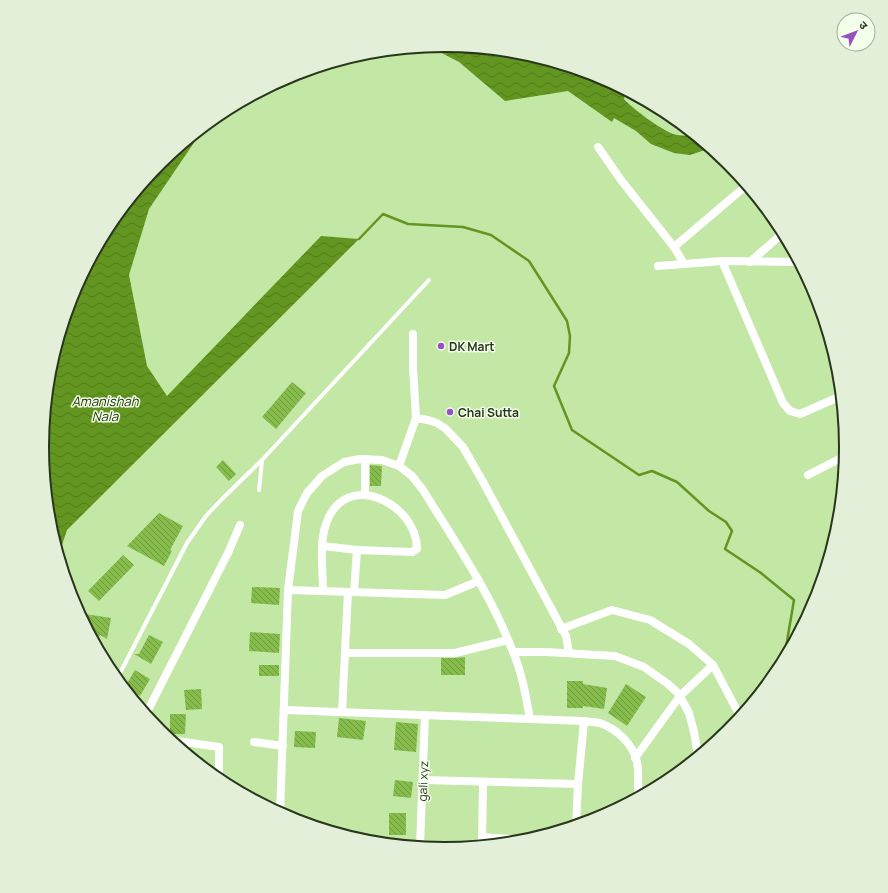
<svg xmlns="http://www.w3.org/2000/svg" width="888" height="893" viewBox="0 0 888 893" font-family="Manrope,'Noto Sans Devanagari',sans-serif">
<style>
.water{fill:url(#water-waves)}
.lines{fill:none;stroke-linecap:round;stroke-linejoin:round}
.stream{stroke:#639620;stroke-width:2.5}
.building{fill:url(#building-back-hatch)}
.service{stroke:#fff;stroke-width:4}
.minor{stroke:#fff;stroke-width:8}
.poi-dot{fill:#9950c4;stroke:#f3ffea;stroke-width:1.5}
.labels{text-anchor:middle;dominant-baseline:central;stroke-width:3;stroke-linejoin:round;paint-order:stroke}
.poi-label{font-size:12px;font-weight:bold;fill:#28361b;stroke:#f3ffea;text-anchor:start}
.street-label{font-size:12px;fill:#28361b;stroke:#f3ffea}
.water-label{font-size:13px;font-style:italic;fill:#1e3204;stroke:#f3ffea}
.rim{fill:none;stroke:#28361b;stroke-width:2}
</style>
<defs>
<pattern id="water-waves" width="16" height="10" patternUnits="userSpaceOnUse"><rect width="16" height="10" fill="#639620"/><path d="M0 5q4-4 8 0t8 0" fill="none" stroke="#527b1b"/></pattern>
<pattern id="building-back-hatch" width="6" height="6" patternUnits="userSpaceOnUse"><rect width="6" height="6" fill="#86bc4b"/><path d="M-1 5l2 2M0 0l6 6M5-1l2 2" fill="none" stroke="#6e9a3e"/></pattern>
</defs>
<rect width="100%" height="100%" fill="#c3e7a4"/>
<g class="water">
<path d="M 444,45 L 523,52 L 598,75 L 619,86 L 625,95 L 624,99 C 634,110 659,128 673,134 C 680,136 687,136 695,135 L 711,148 L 690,155 L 674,153 L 651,144 L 636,131 L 614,118 L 612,122 L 568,91 L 505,101 L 459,62 L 430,47 L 426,46 Z"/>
<polygon points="206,125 149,209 129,275 147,366 167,396 321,236 359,239 67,530 59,554 50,525 42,446 50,368 73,292 110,223 160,162"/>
</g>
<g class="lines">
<polyline class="stream" points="359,239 383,214 408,224 463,227 491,235 529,261 567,321 570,336 569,353 554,386 572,430 639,475 652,471 677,482 709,511 726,522 732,531 725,549 761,573 794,600 784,659"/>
</g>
<g class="building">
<polygon points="292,382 306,393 276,429 262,417"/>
<polygon points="223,460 236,474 229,481 216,467"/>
<polygon points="370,465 382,466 381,486 370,486"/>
<polygon points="159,513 183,526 170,550 172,551 164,566 127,546"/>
<polygon points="123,555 134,565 99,601 88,591"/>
<polygon points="252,587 280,588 279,605 251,603"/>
<polygon points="79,613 111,618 107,639 100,635 95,643"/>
<polygon points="250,632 280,634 279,653 249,651"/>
<polygon points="149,635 163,642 151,664 134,654 139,654"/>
<polygon points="465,657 465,675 441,675 441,658 455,658"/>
<rect x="259" y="665" width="20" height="11"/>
<polygon points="135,670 150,679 140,696 125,687"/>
<polygon points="567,681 583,681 583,684 607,688 604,709 583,706 583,708 567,708"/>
<polygon points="626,684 646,697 627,726 608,713"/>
<polygon points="201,689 202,709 186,710 184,690"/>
<polygon points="170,714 186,714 185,734 170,734"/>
<polygon points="339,718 366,721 363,740 337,737"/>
<polygon points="396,722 418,724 416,752 394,750"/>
<polygon points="295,731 316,732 315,748 294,747"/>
<polygon points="395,780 413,782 411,798 393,796"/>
<rect x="389" y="813" width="17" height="22"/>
</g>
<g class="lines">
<g class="service">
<polyline points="259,490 262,461"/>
<polyline points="117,679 187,543 206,516 222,499 262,460 429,280"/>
</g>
<g class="minor">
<polyline points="598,147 621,180 674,247 684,264 722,261 799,262"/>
<polyline points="674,247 747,185"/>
<polyline points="722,261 783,403 790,411 800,414 841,396"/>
<polyline points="750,262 783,233"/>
<polyline points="658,266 684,264"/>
<polyline points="416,418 428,420 437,423 446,429 463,447 482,480 566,636 569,653"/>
<polyline points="365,459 365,495"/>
<polyline points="399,466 416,418 413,368 413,334"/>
<polyline points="808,475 845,456"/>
<polyline points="323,546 357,550"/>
<polyline points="288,590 445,595 479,581"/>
<path d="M 323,591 C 323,571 319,543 326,524 C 345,468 417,503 417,549 L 412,552 L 357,550 L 354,592"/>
<polyline points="561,629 612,610 650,620 689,644 713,665 740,716"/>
<polyline points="513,652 546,652 615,656 644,667 668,684 678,693 689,713 694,732 698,755"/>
<polyline points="345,653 455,653 508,640"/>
<path d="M 284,710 L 584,721 C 589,722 595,722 600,723 C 617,729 633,744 637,762 C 639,773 638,785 638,796"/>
<polyline points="342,712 348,592"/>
<polyline points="146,714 228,553 240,525"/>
<polyline points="170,740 219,747 219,779"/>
<polyline points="254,742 283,746"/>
<polyline points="635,758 680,696 713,665"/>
<polyline points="423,780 578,784"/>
<path d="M 280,813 L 288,590 L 298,511 L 307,493 L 322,476 L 344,462 L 360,459 L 382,460 L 399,466 L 412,476 L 423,490 C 455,542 491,594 513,652 C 522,673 526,696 530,719"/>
<polyline points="576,825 578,784 584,721"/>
<polyline points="482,837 526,840"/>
<polyline points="482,845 483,782"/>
<polyline points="420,846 425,715"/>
</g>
</g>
<g class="poi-dot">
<circle cx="441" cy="346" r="4"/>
<circle cx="450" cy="412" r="4"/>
</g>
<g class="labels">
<g class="poi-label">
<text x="449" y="346">DK Mart</text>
<text x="458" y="412">Chai Sutta</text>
</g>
<g class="street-label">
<text transform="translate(423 781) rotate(-88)">gali xyz</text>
</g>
<g class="water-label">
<text x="105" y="401">Amanishah<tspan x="105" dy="15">Nala</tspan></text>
</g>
</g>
<path d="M0 0H888V893H0ZM49 447a395 395 0 1 1 790 0a395 395 0 1 1-790 0Z" fill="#e3efd9" fill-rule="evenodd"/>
<path class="rim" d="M49 447a395 395 0 1 1 790 0a395 395 0 1 1-790 0Z"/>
<g transform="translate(856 32) rotate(48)"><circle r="19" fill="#f3ffea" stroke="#a2af97"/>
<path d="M0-3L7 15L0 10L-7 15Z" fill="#9950c4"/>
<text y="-6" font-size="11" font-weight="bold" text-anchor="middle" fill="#28361b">उ</text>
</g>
</svg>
